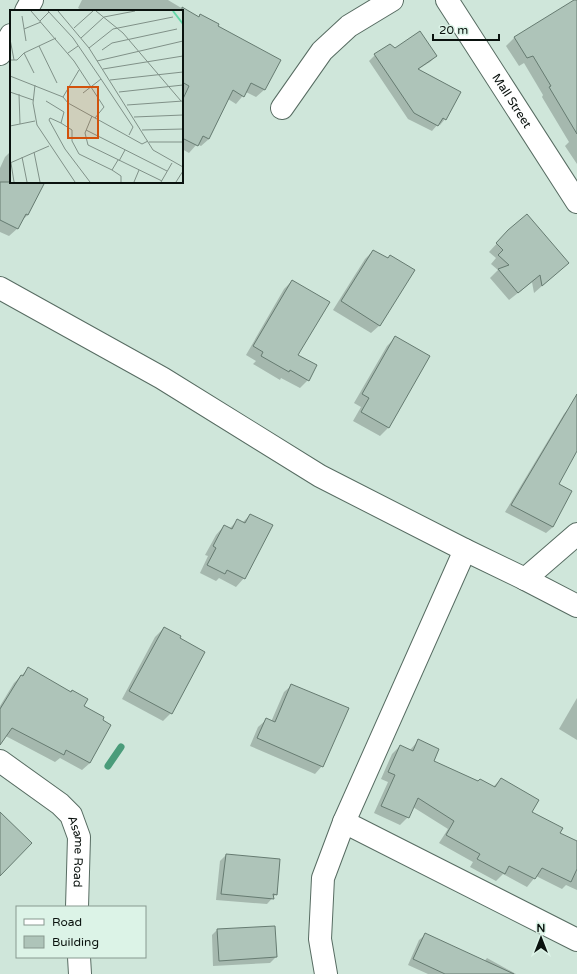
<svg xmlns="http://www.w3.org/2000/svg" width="577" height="974" viewBox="0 0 577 974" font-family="'Varela Round',sans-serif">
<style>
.shadow{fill:#0003}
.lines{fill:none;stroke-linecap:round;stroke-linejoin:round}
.stream{stroke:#4a9c7a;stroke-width:7}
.building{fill:#aec4b9;stroke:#667b71}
.street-casing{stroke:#576c62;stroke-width:24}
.street{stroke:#fff;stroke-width:22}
.labels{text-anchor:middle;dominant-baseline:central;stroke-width:3;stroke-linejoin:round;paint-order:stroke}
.street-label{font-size:12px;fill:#0a120e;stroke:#dcf3e7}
.inset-river{fill:none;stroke:#65d7a9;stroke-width:2}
.inset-road{fill:none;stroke:#809188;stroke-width:1}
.view{fill:#d2520c;fill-opacity:0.15;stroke:#d2520c;stroke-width:2}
.inset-edge{fill:none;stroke:#0a120e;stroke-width:2}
</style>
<rect width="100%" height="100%" fill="#cfe6da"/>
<g class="shadow">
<polygon points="82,0 168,0 198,18 201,15 216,27 280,60 264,90 256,97 246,92 236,104 228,99 209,139 201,146 197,144 189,153 182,149 182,11 83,11 78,8"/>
<polygon points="576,0 577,2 577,164 565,146 569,142 542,97 543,95 524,63 519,66 506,46 514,38"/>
<polygon points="395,49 436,56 430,62 417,70 445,119 440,125 438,124 432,131 408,119 369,61 375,55"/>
<polygon points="11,151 11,182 44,182 28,215 21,221 18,228 9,236 0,232 0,168 5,157"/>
<polygon points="500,240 559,271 534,293 532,282 509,300 490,278 498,270 491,264 496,258 489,252"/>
<polygon points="373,251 380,325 371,333 333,310 365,259"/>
<polygon points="292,281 297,356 308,380 300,388 281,378 280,380 253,364 256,361 246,355 284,289"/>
<polygon points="395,338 429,357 388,428 380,436 353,421 361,407 354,403 387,346"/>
<polygon points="570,407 577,449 558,485 553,527 546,533 505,512 564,414"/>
<polygon points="250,515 244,578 236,587 219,578 216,581 200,573 208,556 205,555 216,535 224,526 229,529 238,520 242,523"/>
<polygon points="164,628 178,639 171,713 163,721 122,699 155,637"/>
<polygon points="29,668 83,707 90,763 82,770 60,758 55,762 0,733 0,706 14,683"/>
<polygon points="292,685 322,766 315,774 250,746 258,727 266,720 271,722 284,692"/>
<polygon points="577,698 577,740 559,729"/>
<polygon points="418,741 432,762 493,787 501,779 531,812 559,834 577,842 577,890 566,885 562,889 536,876 527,887 503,874 496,881 470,867 473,862 439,843 448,829 413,807 408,817 400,825 374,813 388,782 381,779 392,754 400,746 410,750"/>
<polygon points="226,855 279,860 276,894 267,904 216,900 220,861"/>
<polygon points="217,930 276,957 270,963 213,966 212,935"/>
<polygon points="425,935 484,962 487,958 516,974 428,974 408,965 419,940"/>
</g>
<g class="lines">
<polyline class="stream" points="108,766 121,747"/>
</g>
<g class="building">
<polygon points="574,0 577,0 577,134 549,87 551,86 533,56 527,58 514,37"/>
<polygon points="182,7 199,17 200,14 219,24 218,26 281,60 265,90 251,83 244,97 233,90 209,139 203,136 198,146 182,138 182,101 189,86 182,82"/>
<polygon points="420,31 437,56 418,69 461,92 446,120 443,118 438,126 414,113 374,54 390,44 395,48"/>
<polygon points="0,182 45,182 28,215 26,214 18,229 0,220"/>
<polygon points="527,214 569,263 542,286 540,275 518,293 498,269 509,265 498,255 503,250 496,243 508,230"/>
<polygon points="373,250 388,258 390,255 415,270 380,326 341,301"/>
<polygon points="292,280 330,302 298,355 317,365 309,381 290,370 289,372 261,356 263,352 253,346"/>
<polygon points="395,336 430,356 389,428 361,412 369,398 362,394"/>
<polygon points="577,394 577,451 559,484 572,491 553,527 511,505"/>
<polygon points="250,514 273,525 245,579 227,570 225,574 207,565 216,548 213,546 224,525 232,529 237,519 245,523"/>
<polygon points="164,627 181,636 180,638 205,652 172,714 129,691"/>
<polygon points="28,667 71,692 72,690 88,699 84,706 104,717 103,720 111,725 90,763 66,750 64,755 12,728 0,745 0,709 21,675 23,676"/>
<polygon points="291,684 349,708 323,767 257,738 266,718 275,722"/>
<polygon points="418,739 439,749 434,761 478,781 480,779 495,787 501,778 539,800 532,812 563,828 560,833 577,841 577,869 571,882 542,868 535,879 509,866 505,874 477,859 480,854 446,835 454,821 418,798 409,818 381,806 395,775 388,772 400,745 413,751"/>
<polygon points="0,812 32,843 0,876"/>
<polygon points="226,854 280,859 277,895 273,894 274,899 221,894"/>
<polygon points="275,926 277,957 219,961 217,929"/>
<polygon points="425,933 514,974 445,974 413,959"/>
</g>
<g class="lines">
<defs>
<g id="street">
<path id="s1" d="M 447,0 L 577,202"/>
<polyline points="26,11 32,0"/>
<polyline points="0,54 11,35"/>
<polyline points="282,108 322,51 349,26 392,0"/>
<polyline points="0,288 162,378 320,476 465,550 525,579 577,606"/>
<polyline points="525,579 577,534"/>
<path id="s2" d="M 0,761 L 60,804 L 71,815 L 79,837 L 77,907"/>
<polyline points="344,822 577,940"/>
<polyline points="79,957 80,974"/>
<polyline points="326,974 320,939 323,878 344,822 465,550"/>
</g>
</defs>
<use href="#street" class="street-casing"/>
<use href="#street" class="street"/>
</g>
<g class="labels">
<g class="street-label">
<text stroke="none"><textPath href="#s1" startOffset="120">Mall Street</textPath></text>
<text stroke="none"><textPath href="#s2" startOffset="127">Asame Road</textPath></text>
</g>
</g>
<g transform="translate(10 10)">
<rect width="173" height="173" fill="#cfe6da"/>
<path class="inset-river" d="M 163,1 L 173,14"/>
<path class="inset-road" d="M 21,1 L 64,51 L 94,97 L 85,108M 38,1 L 63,28 L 91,69 L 123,117 L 119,125M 48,1 L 79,38 L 143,140 L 173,157M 86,1 L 113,23 L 171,91M 12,6 L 16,31M 30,11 L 39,2M 64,18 L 83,1M 14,19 L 31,12M 71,28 L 94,7 L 125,1M 0,29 L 4,50M 29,36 L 47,73M 79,38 L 103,19 L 163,7M 92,40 L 102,33 L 167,19M 14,43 L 24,63M 58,43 L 68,36M 0,50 L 7,50 L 14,43 L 46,28M 87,51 L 173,31M 93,59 L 173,46M 0,66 L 53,87 L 69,60M 100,70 L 173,62M 25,75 L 23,93 L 27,115 L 65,172M 0,82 L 23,90M 109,82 L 173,75M 73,83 L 91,69M 9,84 L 10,114M 53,87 L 58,93 L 132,134 L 138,131M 36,91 L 54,102 L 51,113 L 40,108 L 39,110 L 55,139 L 80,172M 117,95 L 173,91M 82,106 L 75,123 L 78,135 L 152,171M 124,107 L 173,105M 51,113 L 62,120 L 62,131 L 69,144 L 102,160 L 108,150M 0,116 L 25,111M 76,120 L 157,161M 132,120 L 173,119M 139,132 L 173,132M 24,142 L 30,172M 12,147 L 17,172M 109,151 L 115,140M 0,153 L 39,136M 1,153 L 4,172M 102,160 L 111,166 L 111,172M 124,172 L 129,160M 151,172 L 162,153M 166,172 L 173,161"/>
<path class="view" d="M 58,77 L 88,77 L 88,128 L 58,128 Z"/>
<rect width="173" height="173" class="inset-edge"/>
</g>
<rect x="16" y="906" width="130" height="52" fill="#dcf3e7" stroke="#889990"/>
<rect x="24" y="919" width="20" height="6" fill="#ffffff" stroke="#889990"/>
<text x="52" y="926" font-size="12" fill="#0a120e">Road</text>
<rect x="24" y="936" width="20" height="12" fill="#aec4b9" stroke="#889990"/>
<text x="52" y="946" font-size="12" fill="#0a120e">Building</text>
<g transform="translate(541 938)" stroke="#dcf3e7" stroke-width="3" paint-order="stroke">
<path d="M0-3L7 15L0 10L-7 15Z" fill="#0a120e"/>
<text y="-6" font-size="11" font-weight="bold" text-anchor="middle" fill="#0a120e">N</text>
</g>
<path d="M433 34v6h66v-6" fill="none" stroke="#0a120e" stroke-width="2"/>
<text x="439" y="34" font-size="12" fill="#0a120e" stroke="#dcf3e7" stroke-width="3" paint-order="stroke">20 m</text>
</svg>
